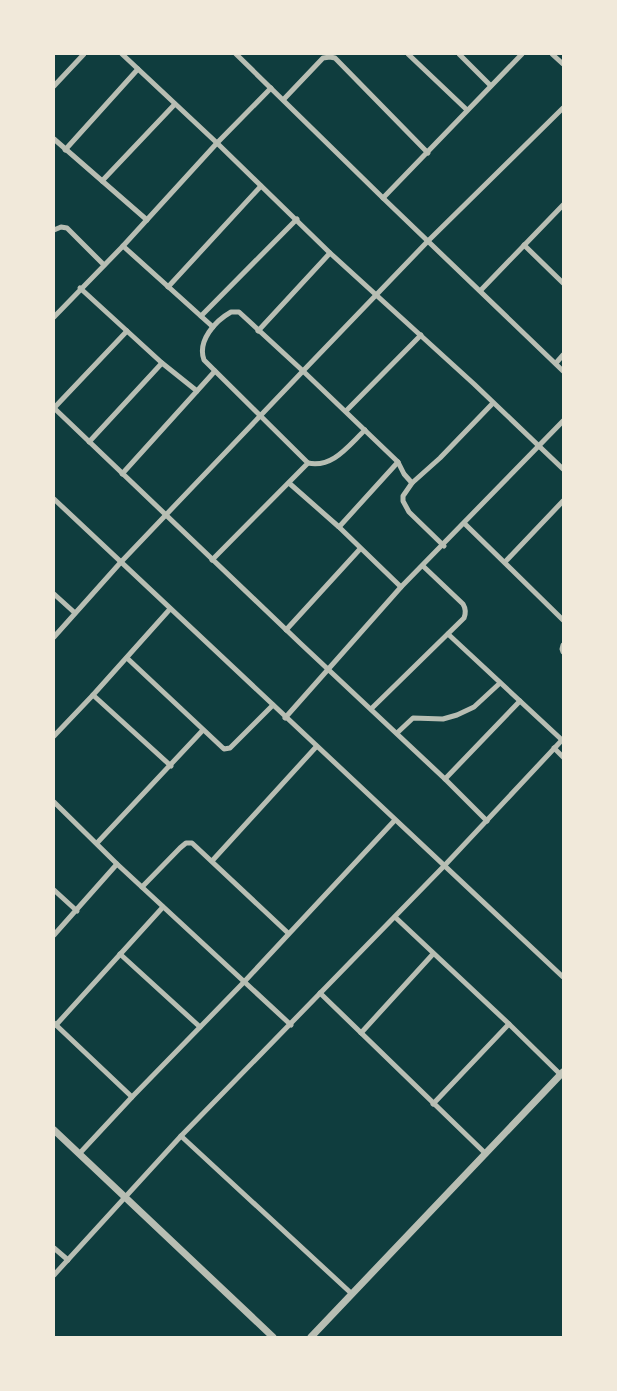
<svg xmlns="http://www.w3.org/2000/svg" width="617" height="1391" viewBox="0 0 617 1391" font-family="Signika,sans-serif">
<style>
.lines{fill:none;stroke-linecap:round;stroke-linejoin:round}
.minor{stroke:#b8beb3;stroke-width:5}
.tertiary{stroke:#b8beb3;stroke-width:7}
</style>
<rect width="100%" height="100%" fill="#0f3d3e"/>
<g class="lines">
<g class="minor">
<polyline points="122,54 217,143 330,253 474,384 563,469"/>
<polyline points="236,54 383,198 563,371"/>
<polyline points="408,54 467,110"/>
<polyline points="459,54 490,85"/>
<polyline points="552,54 563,64"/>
<polyline points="54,86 84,54"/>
<polyline points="284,99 323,58 330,57 335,58 428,153"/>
<polyline points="54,139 147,220"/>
<polyline points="65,150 138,69"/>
<polyline points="102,181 175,104"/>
<polyline points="383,198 522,54"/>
<polyline points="54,230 61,227 67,228 104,265"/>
<polyline points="524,245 563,283"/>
<polyline points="123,246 213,327"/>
<polyline points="168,287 261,186"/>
<polyline points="80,288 162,363 197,391 122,474"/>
<polyline points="481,290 563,205"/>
<polyline points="201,316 297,219"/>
<polyline points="54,317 123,246 217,143 271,88"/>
<polyline points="258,331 330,253"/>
<polyline points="556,363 563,355"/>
<polyline points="197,391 215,371"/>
<polyline points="54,408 300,643 445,779 487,821"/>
<polyline points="54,408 127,331"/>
<polyline points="346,411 421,335"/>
<polyline points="89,442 162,363"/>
<path d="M 308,463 C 333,468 348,446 365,430"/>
<polyline points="289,483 339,527 401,587"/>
<polyline points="54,499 563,977"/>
<polyline points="465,524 563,620"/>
<polyline points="339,527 398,462"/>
<polyline points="444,546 409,512 403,501 403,496 412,483 440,458 493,403"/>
<path d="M 212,560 L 308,463 L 204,360 C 197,341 215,321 231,312 L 239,312 L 303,371 L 398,462 L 404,474 L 412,483"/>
<polyline points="505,562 563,501"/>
<polyline points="54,594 75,613"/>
<polyline points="170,609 93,695 171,766"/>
<polyline points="286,630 360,549"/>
<polyline points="448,634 562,740"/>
<polyline points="54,637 121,562 303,371 428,241 563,108"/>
<polyline points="563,645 562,649 563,652"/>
<polyline points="127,658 224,749 230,748 273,705"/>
<path d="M 371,709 L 464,618 C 466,613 466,609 463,604 L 423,566"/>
<polyline points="285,718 401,587 563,421"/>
<polyline points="397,733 413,718 443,719 457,715 474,707 500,683"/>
<polyline points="54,736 93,695"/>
<polyline points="554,748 563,757"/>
<polyline points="445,779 520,701"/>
<polyline points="54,802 117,864 291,1025"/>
<polyline points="97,843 203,730"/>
<polyline points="212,861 316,747"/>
<polyline points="142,887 180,848 186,843 192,843 288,933"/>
<polyline points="54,890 77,911"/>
<polyline points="395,917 509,1024 561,1075"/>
<polyline points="54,935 117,864"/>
<polyline points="120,954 200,1027"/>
<polyline points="320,993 486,1154"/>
<polyline points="54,1023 56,1025 163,907"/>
<polyline points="56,1025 132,1097"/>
<polyline points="361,1033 433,954"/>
<polyline points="433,1104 509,1024"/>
<polyline points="181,1136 352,1294"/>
<polyline points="79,1154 132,1097 244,982 395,820"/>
<polyline points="54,1248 68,1260"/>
<polyline points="54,1275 181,1136 445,865 563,739"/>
</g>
<g class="tertiary">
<polyline points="54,1130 273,1337"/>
<polyline points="311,1337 563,1072"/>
</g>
</g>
<rect width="617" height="1391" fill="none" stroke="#f1e9da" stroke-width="110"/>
</svg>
